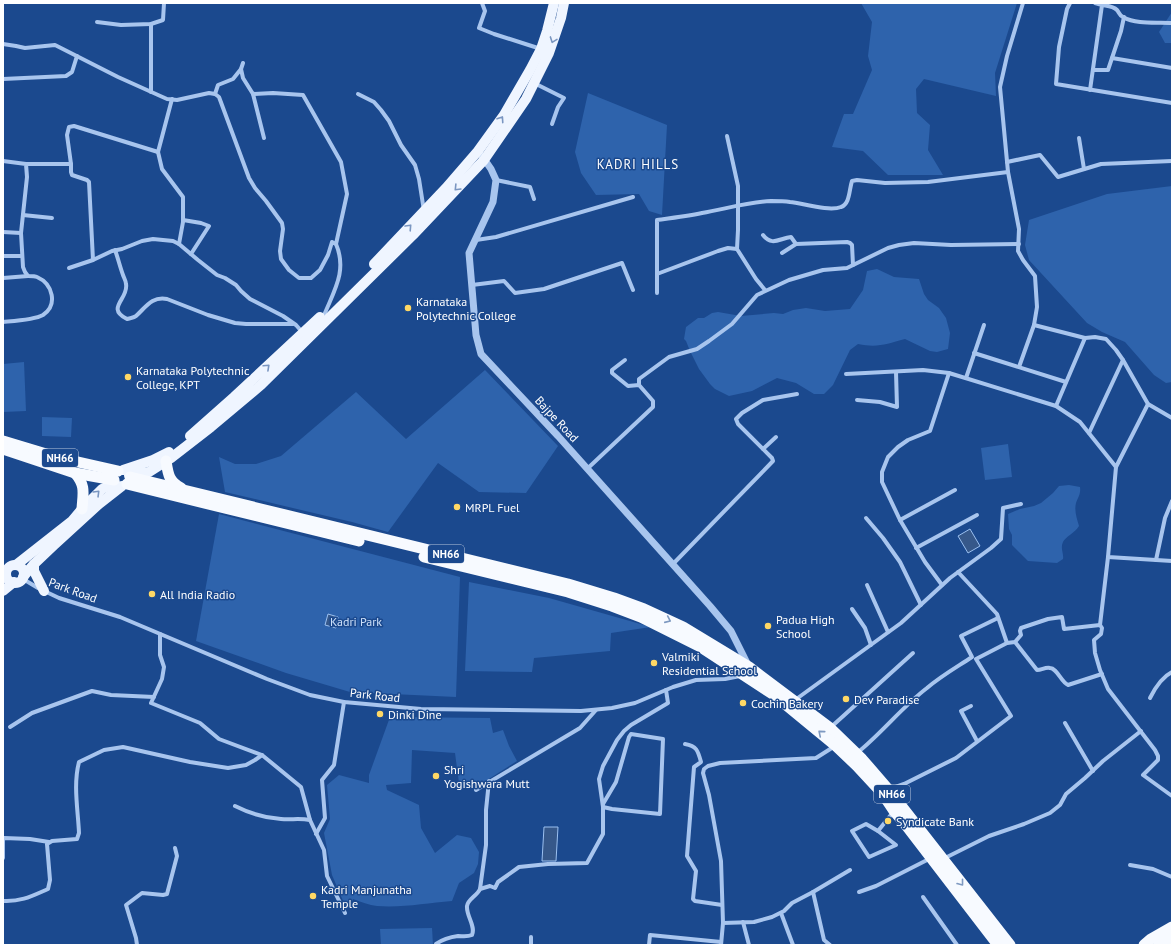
<svg xmlns="http://www.w3.org/2000/svg" width="1175" height="948" viewBox="0 0 1175 948" font-family="'PT Sans',sans-serif">
<style>
.green{fill:#2e63ac}
.water{fill:#36588a;stroke:#9bc0f0}
.lines{fill:none;stroke-linecap:round;stroke-linejoin:round}
.minor{stroke:#a8c5ee;stroke-width:4}
.tertiary{stroke:#a8c5ee;stroke-width:7}
.primary{stroke:#eff5ff;stroke-width:10}
.trunk{stroke:#f7faff;stroke-width:11}
.oneway{stroke:#7a96c1}
.oneway2{stroke:#7e99c1}
.poi-dot{fill:#ffd865;stroke:#1b498e;stroke-width:1.5}
.labels{text-anchor:middle;dominant-baseline:central;stroke-width:3;stroke-linejoin:round;paint-order:stroke}
.shield{fill:#1b498e;stroke:#bbc8dd;stroke-width:1}
.shield-label{font-size:11px;font-weight:bold;fill:#fff}
.poi-label{font-size:12px;fill:#fff;stroke:#1b498e;text-anchor:start}
.street-label{font-size:12px;fill:#fff;stroke:#1b498e}
.park-label{font-size:12px;fill:#cee1fa;stroke:#1b498e}
.neighbourhood-label{font-size:13px;letter-spacing:1px;fill:#fff;stroke:#1b498e}
</style>
<rect width="100%" height="100%" fill="#1b498e"/>
<g class="green">
<polygon points="861,3 1017,3 995,73 996,96 924,79 916,89 917,113 930,125 928,150 943,175 888,175 863,151 832,147 844,114 853,114 872,70 868,56 872,22"/>
<polygon points="1172,12 1172,43 1165,43 1159,32"/>
<polygon points="588,93 667,125 662,215 649,211 639,194 596,195 581,173 575,152"/>
<polygon points="1172,186 1172,382 1166,383 1154,375 1125,342 1102,332 1087,323 1029,260 1025,245 1029,220 1107,194"/>
<path d="M 877,269 L 894,277 L 919,279 L 924,294 L 928,300 L 939,308 L 946,318 L 950,333 L 948,349 L 937,352 L 930,351 L 905,339 C 886,344 878,348 858,344 L 850,350 L 833,385 L 824,394 L 814,394 L 796,383 L 777,378 L 752,391 L 729,396 L 715,389 L 710,384 L 699,369 L 690,351 L 686,341 L 684,339 L 686,327 L 698,318 L 704,318 L 712,313 L 718,312 L 741,316 L 774,313 L 783,314 L 793,310 L 806,308 L 825,311 L 850,309 L 863,290 L 867,271 Z"/>
<polygon points="24,362 26,411 3,412 3,364"/>
<polygon points="485,370 558,446 526,493 479,492 438,463 388,532 352,522 225,492 219,457 235,464 256,464 281,456 356,392 406,439"/>
<polygon points="42,417 72,418 71,437 42,436"/>
<polygon points="1008,444 1012,477 985,480 981,448"/>
<path d="M 1069,485 L 1080,487 C 1081,494 1078,497 1076,503 C 1074,511 1077,519 1079,526 C 1075,533 1065,537 1063,542 C 1060,548 1064,554 1063,559 L 1057,563 L 1028,561 L 1012,545 L 1012,535 L 1009,529 L 1008,514 L 1020,509 L 1034,506 L 1041,503 L 1053,493 L 1059,486 Z"/>
<polygon points="219,514 460,577 456,697 350,692 286,673 196,641"/>
<polygon points="469,582 549,598 651,627 611,633 610,651 534,658 532,672 465,671"/>
<path d="M 390,717 L 490,718 L 493,733 L 503,730 L 509,746 L 517,761 L 481,784 L 459,783 L 455,753 L 412,750 L 411,783 L 386,785 L 387,790 L 419,805 L 421,828 L 435,853 L 457,835 L 471,838 L 479,852 L 478,864 L 474,873 L 459,883 L 452,901 C 427,903 402,908 377,906 C 369,905 361,902 353,899 L 351,904 L 344,903 L 332,875 L 324,833 L 330,819 L 327,785 L 339,775 L 369,783 L 369,775 Z"/>
<polygon points="432,928 433,945 381,945 380,929"/>
</g>
<g class="water">
<polygon points="970,529 980,546 968,553 958,536"/>
<polygon points="328,614 338,617 336,628 325,625"/>
<polygon points="544,827 558,827 556,861 542,861"/>
</g>
<g class="lines">
<g class="minor">
<polyline points="482,3 485,11 479,28 494,34 541,49"/>
<polyline points="1023,3 1007,56 1000,87 1008,172 1019,229 1018,251 1023,260 1035,276 1037,307 1034,325"/>
<polyline points="1070,3 1067,9 1059,47 1056,84 1172,103"/>
<path d="M 1102,5 C 1107,6 1113,6 1117,10 C 1119,12 1119,15 1123,17 C 1137,25 1156,22 1172,23"/>
<polyline points="97,22 121,25 151,24 163,20 164,3"/>
<path d="M 3,44 L 16,46 L 25,48 L 55,45 L 118,77 L 167,99 L 177,100 L 209,93 L 215,94 L 219,97 L 249,178 L 255,188 L 266,201 L 282,223 L 283,229 L 280,251 L 281,259 L 289,270 L 299,278 L 311,278 L 320,270 L 328,255 L 332,242 L 336,244 C 347,270 335,289 325,313"/>
<polyline points="1112,58 1172,68"/>
<polyline points="243,63 241,69 243,78 253,94 273,93 303,95 341,162 347,194 336,244"/>
<polyline points="1093,70 1108,70 1121,31 1124,17"/>
<polyline points="3,79 66,76 72,72 77,56"/>
<polyline points="534,83 564,98 558,107 552,124"/>
<polyline points="1090,90 1102,5 1095,3"/>
<polyline points="151,92 151,24"/>
<polyline points="215,94 218,85 233,79 241,69"/>
<polyline points="253,94 264,138"/>
<polyline points="358,94 374,102 381,110 389,121 401,145 415,165 419,179 424,211"/>
<polyline points="727,136 738,186 738,230 737,249"/>
<polyline points="1079,138 1084,169"/>
<polyline points="158,152 162,169 183,197 183,222 179,244"/>
<path d="M 3,161 L 26,164 L 27,177 L 21,233 L 23,267 L 25,272 L 28,276 C 31,276 35,276 37,277 C 53,284 58,305 43,315 C 34,320 14,321 3,322"/>
<polyline points="1007,162 1040,155 1058,177 1101,164 1172,161"/>
<polyline points="26,164 71,164 67,135 69,127 74,126 158,152 172,99"/>
<polyline points="71,164 71,172 72,175 87,180 89,182 93,260 112,251 122,249 142,241 153,239 173,241 179,244 198,260 217,275 225,278 236,285 241,291 250,299 283,316 296,325 303,333"/>
<polyline points="496,180 530,187 534,199"/>
<polyline points="23,215 52,218"/>
<polyline points="183,220 201,223 209,226 191,254"/>
<polyline points="3,232 21,233"/>
<path d="M 763,235 C 772,247 780,238 791,237 L 796,244"/>
<polyline points="476,240 496,237 633,197"/>
<path d="M 115,250 C 118,258 120,267 123,275 C 124,278 126,281 126,284 C 129,299 105,308 127,319 C 130,318 134,318 136,316 C 146,307 152,296 167,299 L 208,315 L 235,323 L 246,324 L 293,324"/>
<polyline points="782,253 796,244 847,242 850,243 852,245 853,265"/>
<polyline points="3,256 22,256"/>
<polyline points="69,268 93,260"/>
<polyline points="657,274 718,251 728,248 737,249 756,279 765,290"/>
<polyline points="3,278 28,276"/>
<polyline points="472,285 504,281 515,293 544,289 622,263 633,290"/>
<path d="M 657,293 L 657,220 C 672,218 688,216 702,213 C 725,209 748,202 771,201 C 777,201 784,201 790,202 C 802,203 829,212 841,207 C 850,204 849,190 852,181 L 857,180 L 885,183 L 928,182 L 1008,172"/>
<polyline points="974,353 1066,382"/>
<polyline points="1019,367 1034,325 1085,338"/>
<polyline points="846,374 923,370 949,373 1056,406 1080,422 1116,467 1148,404"/>
<polyline points="966,378 984,325"/>
<polyline points="639,385 639,379 669,357 697,349 709,341 732,324 757,295 789,280 823,270 847,268 888,248 899,245 914,243 951,245 1019,244"/>
<polyline points="857,400 880,402 897,407 896,372"/>
<polyline points="1056,406 1085,338 1095,337 1106,339 1116,350 1123,360 1148,404 1172,418"/>
<polyline points="1089,433 1123,360"/>
<polyline points="763,449 776,437"/>
<polyline points="1116,467 1108,557 1172,561"/>
<polyline points="587,469 653,407 653,401 639,385 628,386 612,373 612,370 625,360"/>
<polyline points="866,518 883,538 900,562 921,605"/>
<polyline points="900,520 955,490"/>
<polyline points="916,548 977,515"/>
<polyline points="1156,560 1165,518 1172,501"/>
<polyline points="673,564 773,461 772,458 738,424 736,419 742,413 763,400 797,394"/>
<polyline points="958,572 997,614 1007,643"/>
<polyline points="23,579 38,588 59,598 120,617 267,679 310,695 344,702 421,709 581,711 612,708 635,703 673,687 696,680 725,679 740,676"/>
<polyline points="867,585 888,632"/>
<polyline points="942,585 925,562 900,520 882,482 882,472 888,457 898,447 908,440 930,431 949,373"/>
<polyline points="852,609 865,628 871,645"/>
<polyline points="1100,625 1108,557"/>
<polyline points="160,634 160,655 164,667 162,679 151,703 200,723 219,739 262,755 301,787 310,820"/>
<path d="M 1015,642 L 1037,670 C 1042,670 1045,667 1050,668 C 1057,668 1061,682 1068,685 L 1102,674"/>
<path d="M 1150,698 C 1155,688 1162,677 1172,672"/>
<polyline points="795,700 901,623 950,578 991,548 1001,539 1003,508 1021,504"/>
<polyline points="971,706 961,711 977,741"/>
<polyline points="1065,723 1093,771"/>
<polyline points="10,727 32,713 92,691 111,695 154,697"/>
<polyline points="830,728 913,653"/>
<path d="M 685,744 C 697,746 698,751 701,762 L 694,767 L 687,856 L 696,871 L 693,899 L 695,901 L 722,905"/>
<path d="M 857,753 C 882,733 902,707 927,688 C 941,676 957,667 972,657 L 961,636 L 998,618"/>
<polyline points="890,789 904,784 956,758 1011,716 976,659 1007,643 1015,642 1021,635 1020,631 1021,628 1048,619 1062,617 1064,629 1100,625 1102,628 1101,634 1094,640 1095,653 1100,670 1108,689 1155,750 1158,756 1158,760 1143,775 1172,796"/>
<polyline points="476,790 580,728 596,710"/>
<polyline points="603,804 616,782 629,737 631,734 663,739 660,814 612,809 603,807"/>
<path d="M 235,806 C 249,813 266,818 281,819 C 291,820 299,818 310,820 L 324,850 L 327,876 L 345,913"/>
<polygon points="866,824 878,831 896,845 869,857 852,831"/>
<polyline points="878,831 894,811"/>
<polyline points="316,834 325,818 322,780 334,765 344,702"/>
<polyline points="3,858 3,840 4,838 30,839 49,842"/>
<polyline points="943,859 989,836 1024,824 1050,813 1060,805 1066,794 1085,778 1103,761 1141,731"/>
<polyline points="1130,865 1153,869 1172,877"/>
<polyline points="480,889 486,845 486,810 489,781"/>
<polyline points="813,892 824,940 830,945"/>
<polyline points="859,892 876,886 931,858"/>
<polyline points="923,897 957,945"/>
<path d="M 3,901 C 21,902 32,896 48,889 L 50,880 L 47,844 L 52,841 L 77,839 L 79,833 C 78,810 73,785 79,762 L 104,750 L 123,747 L 190,762 L 228,768 L 246,765 L 255,760 L 262,755"/>
<polyline points="781,913 793,945"/>
<polyline points="743,922 749,945"/>
<polyline points="723,923 721,861 709,795 703,773 704,769 708,766 720,763 816,758 835,746"/>
<polyline points="531,937 531,945"/>
<polyline points="137,945 136,938 126,905 142,893 163,895 167,894 177,856 175,848"/>
<path d="M 436,945 L 436,944 C 443,939 450,937 458,936 C 463,936 467,937 472,935 C 476,926 466,916 467,906 C 468,899 477,896 480,889 L 490,886 L 495,888 L 498,882 L 519,867 L 548,864 L 587,863 L 603,834 L 603,807 L 599,779 L 603,766 L 617,740 L 624,731 L 631,725 L 668,703 L 666,690"/>
<polyline points="649,945 650,935 721,942"/>
<polyline points="721,945 723,923 754,922 772,917 784,911 792,903 813,892 850,870"/>
</g>
<polyline class="tertiary" points="482,156 491,169 496,180 493,202 469,253 476,335 481,354 558,436 710,606 731,631 748,665"/>
<g class="primary">
<polyline points="374,264 446,188 478,151 504,115 530,70 541,49 547,31 554,3"/>
<polyline points="190,436 234,397 320,317"/>
<polyline points="123,470 153,460 169,452"/>
<polyline points="129,475 149,472 171,458 211,427 261,385 413,235 484,160 526,99 549,53 561,18 564,3"/>
<polyline points="34,564 34,571 44,591"/>
<polyline points="16,565 72,521 82,509 102,489 115,483"/>
<circle cx="15" cy="574" r="9"/>
<polyline points="23,577 34,564 54,545 99,504 122,486"/>
<polyline points="3,591 14,582"/>
</g>
<g class="trunk">
<polyline points="3,441 56,457 118,471"/>
<polyline points="3,449 75,473 114,480"/>
<path d="M 166,461 C 168,474 169,482 181,488"/>
<path d="M 75,473 C 86,486 83,493 82,509"/>
<polyline points="130,477 568,584 614,598 644,609 683,627 749,667 830,728 862,759 888,789 1010,945"/>
<polyline points="127,484 359,541"/>
<polyline points="424,557 568,592 612,606 641,617 699,646 774,695 836,746 857,766 882,793 894,811 905,824 998,945"/>
<polyline points="1144,945 1151,939 1172,927"/>
<polyline points="1159,945 1172,938"/>
</g>
</g>
<defs><path id="oneway-chevron" d="M-2-3.5L2.5 0L-2 3.5" fill="none" stroke-width="1.6" stroke-linecap="round" stroke-linejoin="round"/></defs>
<g class="oneway">
<use href="#oneway-chevron" transform="translate(553 40) rotate(110)"/>
<use href="#oneway-chevron" transform="translate(501 119) rotate(-56)"/>
<use href="#oneway-chevron" transform="translate(457 188) rotate(134)"/>
<use href="#oneway-chevron" transform="translate(409 227) rotate(-47)"/>
<use href="#oneway-chevron" transform="translate(267 367) rotate(-43)"/>
<use href="#oneway-chevron" transform="translate(97 493) rotate(-45)"/>
</g>
<g class="oneway2">
<use href="#oneway-chevron" transform="translate(668 620) rotate(24)"/>
<use href="#oneway-chevron" transform="translate(821 733) rotate(-140)"/>
<use href="#oneway-chevron" transform="translate(961 883) rotate(52)"/>
</g>
<g class="poi-dot">
<circle cx="408" cy="308" r="4"/>
<circle cx="128" cy="377" r="4"/>
<circle cx="457" cy="507" r="4"/>
<circle cx="152" cy="594" r="4"/>
<circle cx="768" cy="626" r="4"/>
<circle cx="654" cy="663" r="4"/>
<circle cx="846" cy="699" r="4"/>
<circle cx="743" cy="703" r="4"/>
<circle cx="380" cy="714" r="4"/>
<circle cx="436" cy="776" r="4"/>
<circle cx="888" cy="821" r="4"/>
<circle cx="313" cy="896" r="4"/>
</g>
<g class="labels">
<g class="shield">
<rect x="42" y="449" width="36" height="18" rx="3"/>
<rect x="428" y="545" width="36" height="18" rx="3"/>
<rect x="874" y="785" width="36" height="18" rx="3"/>
</g>
<g class="shield-label">
<text x="60" y="458">NH66</text>
<text x="446" y="554">NH66</text>
<text x="892" y="794">NH66</text>
</g>
<g class="poi-label">
<text x="416" y="301">Karnataka<tspan x="416" dy="14">Polytechnic College</tspan></text>
<text x="136" y="370">Karnataka Polytechnic<tspan x="136" dy="14">College, KPT</tspan></text>
<text x="465" y="507">MRPL Fuel</text>
<text x="160" y="594">All India Radio</text>
<text x="776" y="619">Padua High<tspan x="776" dy="14">School</tspan></text>
<text x="662" y="656">Valmiki<tspan x="662" dy="14">Residential School</tspan></text>
<text x="854" y="699">Dev Paradise</text>
<text x="751" y="703">Cochin Bakery</text>
<text x="388" y="714">Dinki Dine</text>
<text x="444" y="769">Shri<tspan x="444" dy="14">Yogishwara Mutt</tspan></text>
<text x="896" y="821">Syndicate Bank</text>
<text x="321" y="889">Kadri Manjunatha<tspan x="321" dy="14">Temple</tspan></text>
</g>
<g class="street-label">
<text transform="translate(557 419) rotate(47)">Bajpe Road</text>
<text transform="translate(73 590) rotate(20)">Park Road</text>
<text transform="translate(375 695) rotate(6)">Park Road</text>
</g>
<g class="park-label">
<text x="356" y="621">Kadri Park</text>
</g>
<g class="neighbourhood-label">
<text x="638" y="164">KADRI HILLS</text>
</g>
</g>
<rect width="1175" height="948" fill="none" stroke="#ffffff" stroke-width="8"/>
</svg>
